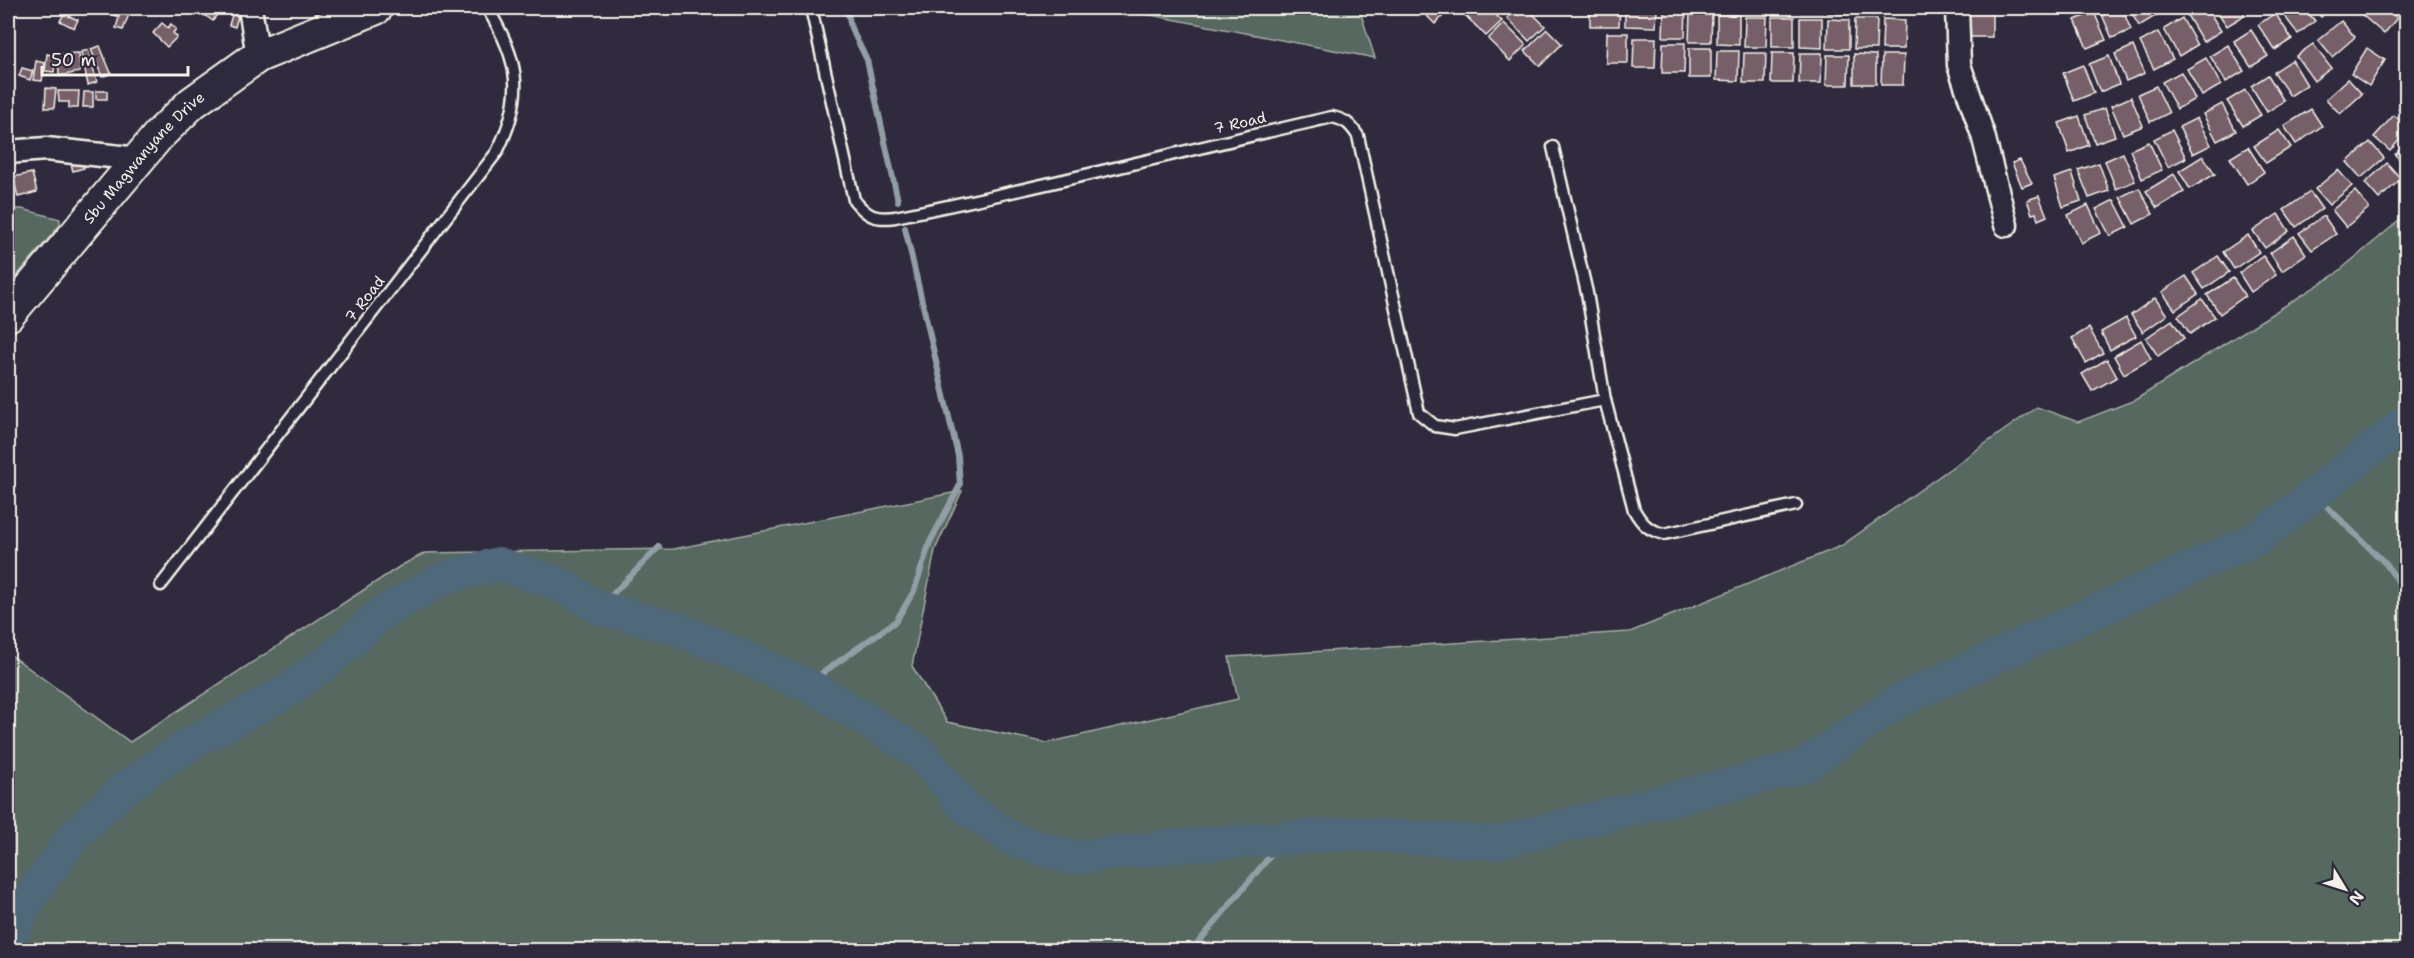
<svg xmlns="http://www.w3.org/2000/svg" width="2414" height="958" viewBox="0 0 2414 958" font-family="'Shantell Sans',sans-serif">
<style>
.green{fill:#566860;stroke:#a5aca4;stroke-width:1.5}
.lines{fill:none;stroke-linecap:round;stroke-linejoin:round}
.stream{stroke:#929ea6;stroke-width:6}
.river{stroke:#50677a;stroke-width:34}
.building{fill:#775f6a;stroke:#f4f1e8;stroke-width:1.5}
.lane-casing{stroke:#f4f1e8;stroke-width:15}
.street-casing{stroke:#f4f1e8;stroke-width:27}
.secondary-casing{stroke:#f4f1e8;stroke-width:36}
.lane{stroke:#2f2a3d;stroke-width:10}
.street{stroke:#2f2a3d;stroke-width:22}
.secondary{stroke:#2f2a3d;stroke-width:32}
.labels{text-anchor:middle;dominant-baseline:central;stroke-width:5;stroke-linejoin:round;paint-order:stroke}
.street-label{font-size:15px;fill:#f4f1e8;stroke:#2f2a3d}
</style>
<rect width="100%" height="100%" fill="#2f2a3d"/>
<filter id="ink" filterUnits="userSpaceOnUse"><feTurbulence type="fractalNoise" baseFrequency=".0167" numOctaves="2"/><feDisplacementMap in="SourceGraphic" scale="12" xChannelSelector="R" yChannelSelector="G"/><feConvolveMatrix kernelMatrix="1 2 1 2 8 2 1 2 1" color-interpolation-filters="sRGB"/></filter>
<g filter="url(#ink)">
<g class="green">
<polygon points="1114,8 1359,8 1375,58"/>
<polygon points="8,209 22,209 60,219 60,225 8,286"/>
<polygon points="2406,215 2406,950 8,950 8,653 130,742 402,565 425,553 674,549 962,491 935,550 912,666 947,722 1047,743 1238,699 1229,657 1630,632 1841,546 2037,407 2078,422 2135,400 2334,275"/>
</g>
<g class="lines">
<g class="stream">
<polyline points="854,8 848,13 851,28 867,60 898,201"/>
<polyline points="2314,494 2386,564 2406,593"/>
<polyline points="599,608 659,547"/>
<polyline points="813,688 821,674 896,621 914,591 930,542 960,485 958,456 905,228"/>
<polyline points="1192,950 1285,838"/>
</g>
<polyline class="river" points="8,941 26,903 73,837 123,789 186,746 284,693 329,661 382,613 444,578 498,564 561,585 599,608 678,629 813,688 919,752 965,807 1012,839 1071,858 1187,845 1349,834 1495,843 1804,766 1898,701 2260,537 2406,422"/>
</g>
<g class="building">
<polygon points="70,8 80,8 79,14 69,14"/>
<polygon points="113,8 131,9 123,30 116,28 119,17 111,14"/>
<polygon points="203,8 208,8 217,14 213,21 200,12"/>
<polygon points="1419,8 1449,8 1450,9 1435,24"/>
<polygon points="1471,8 1489,8 1502,21 1486,36 1464,14"/>
<polygon points="1496,8 1511,8 1504,15"/>
<polygon points="1518,8 1527,8 1545,26 1529,41 1507,18"/>
<polygon points="1590,8 1620,8 1619,26 1590,26"/>
<polygon points="1625,8 1657,8 1656,27 1625,26"/>
<polygon points="1664,8 1686,8 1685,37 1663,37"/>
<rect x="1745" y="8" width="22" height="3"/>
<polygon points="1772,8 1795,8 1794,11 1772,11"/>
<rect x="1800" y="8" width="22" height="4"/>
<polygon points="1828,8 1850,8 1850,14 1828,13"/>
<rect x="1855" y="8" width="22" height="5"/>
<rect x="1883" y="8" width="22" height="5"/>
<rect x="1968" y="8" width="24" height="29"/>
<polygon points="2106,8 2122,8 2131,30 2112,38 2100,10"/>
<polygon points="2129,8 2153,8 2157,15 2139,26"/>
<polygon points="2199,8 2207,8 2221,31 2203,42 2187,15"/>
<polygon points="2215,8 2241,8 2245,15 2227,26"/>
<polygon points="2283,8 2304,8 2315,21 2298,34 2280,10"/>
<polygon points="2313,8 2331,8 2321,17"/>
<polygon points="2367,8 2385,8 2397,18 2384,34 2361,14"/>
<polygon points="1690,12 1712,13 1711,42 1689,42"/>
<polygon points="2094,12 2106,40 2087,48 2075,20"/>
<polygon points="2275,13 2292,39 2275,50 2258,25"/>
<polygon points="64,14 78,20 74,28 60,21"/>
<polygon points="232,15 238,16 235,27 229,25"/>
<polygon points="1717,15 1739,15 1739,45 1717,44"/>
<polygon points="1745,17 1767,17 1766,47 1744,47"/>
<rect x="1772" y="17" width="22" height="30"/>
<polygon points="1800,18 1822,18 1822,48 1800,47"/>
<polygon points="2182,18 2197,45 2179,56 2164,29"/>
<polygon points="1828,19 1849,20 1849,49 1827,49"/>
<polygon points="1855,19 1877,19 1876,49 1854,49"/>
<polygon points="1883,19 1905,20 1904,49 1882,49"/>
<polygon points="2341,21 2355,37 2332,57 2318,40"/>
<polygon points="162,23 168,28 171,24 176,29 173,33 177,37 167,47 153,33"/>
<polygon points="1504,23 1526,45 1510,61 1488,39"/>
<polygon points="1547,29 1562,44 1540,66 1525,51"/>
<polygon points="2251,30 2268,56 2251,67 2234,41"/>
<polygon points="2158,32 2173,59 2154,69 2140,42"/>
<polygon points="1607,33 1628,33 1628,63 1606,63"/>
<polygon points="1634,38 1656,38 1655,68 1633,68"/>
<polygon points="1663,43 1685,43 1684,73 1662,73"/>
<polygon points="2313,44 2331,68 2314,81 2296,56"/>
<polygon points="2228,45 2244,71 2226,82 2210,56"/>
<polygon points="100,46 111,73 102,77 91,49"/>
<polygon points="2133,46 2145,73 2126,81 2115,54"/>
<rect x="1689" y="48" width="22" height="30"/>
<polygon points="2367,48 2385,60 2369,86 2351,74"/>
<polygon points="88,50 97,82 88,85 81,52"/>
<polygon points="1717,51 1739,51 1738,81 1716,80"/>
<polygon points="79,53 80,72 59,76 58,54"/>
<polygon points="1744,53 1766,53 1765,83 1743,83"/>
<polygon points="1772,53 1794,53 1793,83 1771,83"/>
<polygon points="1800,53 1822,53 1821,83 1799,83"/>
<polygon points="47,54 56,56 54,72 45,71"/>
<polygon points="1854,54 1876,55 1876,84 1854,84"/>
<polygon points="1827,55 1849,55 1848,85 1826,85"/>
<polygon points="1882,55 1904,55 1903,85 1881,85"/>
<polygon points="2109,56 2119,84 2100,92 2089,64"/>
<polygon points="2206,58 2221,85 2202,96 2187,69"/>
<polygon points="2292,60 2307,85 2290,96 2274,72"/>
<polygon points="36,61 45,63 42,81 33,80"/>
<polygon points="2083,65 2094,93 2074,101 2063,73"/>
<polygon points="22,68 33,71 30,80 19,76"/>
<polygon points="2181,72 2195,99 2177,109 2162,82"/>
<polygon points="2268,75 2284,101 2267,112 2251,86"/>
<polygon points="2348,79 2362,94 2340,114 2326,99"/>
<polygon points="2156,86 2169,113 2150,122 2138,94"/>
<polygon points="46,88 56,89 54,108 45,108"/>
<polygon points="2245,90 2261,115 2243,126 2227,101"/>
<polygon points="58,91 79,91 78,108 69,108 69,102 59,102"/>
<rect x="96" y="91" width="11" height="8"/>
<polygon points="84,92 93,92 93,107 83,107"/>
<polygon points="2406,94 2406,114 2398,109"/>
<polygon points="2131,97 2143,126 2123,134 2111,106"/>
<polygon points="2222,104 2236,131 2217,141 2203,114"/>
<polygon points="2105,108 2115,136 2095,143 2085,115"/>
<polygon points="2311,109 2322,126 2296,144 2284,126"/>
<polygon points="2394,115 2406,126 2406,132 2390,151 2374,137"/>
<polygon points="2079,116 2089,145 2069,153 2059,123"/>
<polygon points="2197,118 2211,145 2193,154 2179,127"/>
<polygon points="2172,130 2186,158 2168,167 2154,139"/>
<polygon points="2279,130 2291,147 2266,163 2254,146"/>
<polygon points="2406,141 2406,165 2395,155"/>
<polygon points="2149,142 2162,170 2142,179 2130,150"/>
<polygon points="2370,142 2384,158 2361,178 2347,162"/>
<polygon points="2248,147 2264,172 2247,184 2230,158"/>
<polygon points="2123,153 2135,181 2116,189 2105,161"/>
<polygon points="2203,156 2215,174 2190,189 2179,171"/>
<polygon points="82,157 84,168 73,171 70,160"/>
<polygon points="2020,160 2032,183 2022,187 2012,163"/>
<polygon points="2099,163 2109,191 2089,198 2078,170"/>
<polygon points="2387,163 2401,179 2379,199 2365,183"/>
<polygon points="2338,170 2352,186 2329,205 2315,189"/>
<polygon points="2072,172 2081,201 2063,207 2054,178"/>
<polygon points="32,173 37,192 18,197 13,177"/>
<polygon points="2174,174 2184,192 2157,208 2146,191"/>
<polygon points="2139,188 2153,214 2134,224 2120,197"/>
<polygon points="2355,191 2369,208 2346,227 2332,210"/>
<polygon points="2310,192 2322,209 2296,227 2284,210"/>
<polygon points="2039,196 2047,216 2038,220 2036,213 2032,214 2027,200"/>
<polygon points="2114,200 2128,227 2110,236 2096,209"/>
<polygon points="2088,205 2101,233 2081,243 2068,215"/>
<polygon points="2278,214 2289,231 2265,248 2253,231"/>
<polygon points="2324,216 2336,234 2312,250 2299,233"/>
<polygon points="2248,235 2259,252 2234,269 2223,252"/>
<polygon points="2294,236 2306,254 2282,271 2270,253"/>
<polygon points="2218,256 2229,272 2204,289 2193,273"/>
<polygon points="2263,256 2276,275 2251,292 2239,273"/>
<polygon points="2186,276 2198,294 2175,310 2162,292"/>
<polygon points="2233,278 2245,296 2220,314 2207,295"/>
<polygon points="2155,298 2167,315 2143,332 2131,315"/>
<polygon points="2202,299 2215,317 2190,334 2178,316"/>
<polygon points="2126,318 2136,336 2110,350 2101,332"/>
<polygon points="2172,320 2184,338 2158,356 2146,338"/>
<polygon points="2089,328 2103,353 2086,363 2072,338"/>
<polygon points="2141,340 2151,359 2124,374 2114,356"/>
<polygon points="2107,359 2117,377 2092,391 2082,374"/>
</g>
<g class="lines">
<defs>
<g id="lane">
<path d="M 811,8 L 854,200 C 867,216 875,220 895,217 C 1041,188 1186,150 1332,117 C 1346,120 1350,124 1358,136 L 1419,413 L 1435,426 L 1455,429 L 1605,400"/>
<path d="M 1553,147 L 1587,293 L 1605,400 L 1634,510 C 1642,524 1648,530 1664,534 L 1796,505"/>
<path d="M 161,585 L 497,152 C 525,96 520,60 487,8"/>
</g>
<g id="street">
<polyline points="250,8 258,56"/>
<polyline points="1957,8 1959,65 1983,135 2006,225"/>
<polyline points="8,152 46,149 139,159"/>
</g>
<g id="secondary">
<path id="s1" d="M 8,315 L 158,136 L 192,103 L 258,56 L 376,8"/>
</g>
</defs>
<use href="#lane" class="lane-casing"/>
<use href="#street" class="street-casing"/>
<use href="#secondary" class="secondary-casing"/>
<use href="#lane" class="lane"/>
<use href="#street" class="street"/>
<use href="#secondary" class="secondary"/>
</g>
</g>
<g class="labels">
<g class="street-label">
<text transform="translate(1240 123) rotate(-13)">7 Road</text>
<text stroke="none"><textPath href="#s1" startOffset="208">Sbu Magwanyane Drive</textPath></text>
<text transform="translate(365 299) rotate(-52)">7 Road</text>
</g>
</g>
<rect width="2414" height="958" fill="none" stroke="#2f2a3d" stroke-width="30"/>
<rect x="15" y="15" width="2384" height="928" fill="none" stroke="#f4f1e8" stroke-width="2" filter="url(#ink)"/>
<g transform="translate(2345 889) rotate(128)" stroke="#2f2a3d" stroke-width="4.5" paint-order="stroke">
<path d="M0-4.5L10 22L0 15L-10 22Z" fill="#f4f1e8"/>
<text y="-9" font-size="16" font-weight="bold" text-anchor="middle" fill="#f4f1e8">N</text>
</g>
<path d="M42 66v9h146v-9" fill="none" stroke="#f4f1e8" stroke-width="3"/>
<text x="51" y="66" font-size="18" fill="#f4f1e8" stroke="#2f2a3d" stroke-width="4.5" paint-order="stroke">50 m</text>
</svg>
